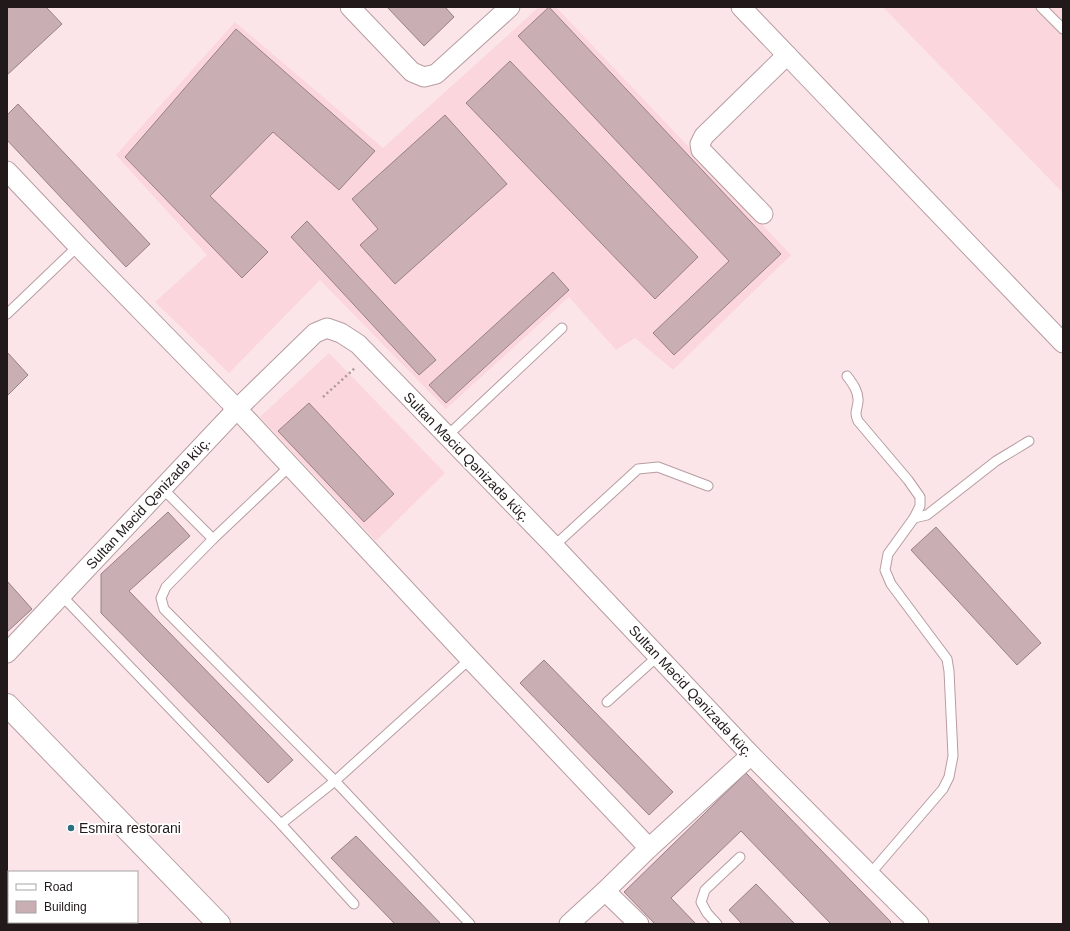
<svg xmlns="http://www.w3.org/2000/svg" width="1070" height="931" viewBox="0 0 1070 931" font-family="Arial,sans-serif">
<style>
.built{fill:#fbd6dc}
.building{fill:#c9aeb3;stroke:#998084}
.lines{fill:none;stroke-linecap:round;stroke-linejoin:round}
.lane-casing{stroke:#b79da1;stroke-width:11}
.street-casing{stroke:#b79da1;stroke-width:21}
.secondary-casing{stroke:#b79da1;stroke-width:24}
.path{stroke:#ab999c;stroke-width:2.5;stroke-dasharray:2 3;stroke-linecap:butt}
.lane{stroke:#fff;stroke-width:9}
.street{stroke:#fff;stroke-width:19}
.secondary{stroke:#fff;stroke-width:22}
.poi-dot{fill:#2b6f80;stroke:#fff;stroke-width:1.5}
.labels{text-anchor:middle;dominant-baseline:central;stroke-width:3.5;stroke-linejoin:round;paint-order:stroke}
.street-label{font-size:14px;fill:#22191a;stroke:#fff}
.poi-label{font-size:14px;fill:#22191a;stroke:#fff;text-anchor:start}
</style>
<rect width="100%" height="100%" fill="#fce5e9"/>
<g class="built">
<polygon points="539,7 556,7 791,255 673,370 635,338 616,350 569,297 446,409 320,280 229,373 155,302 207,255 116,155 235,22 383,148"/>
<polygon points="883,7 1063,7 1063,193"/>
<polygon points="329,353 445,473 376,541 260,417"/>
</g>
<g class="building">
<polygon points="7,7 46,7 62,24 7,75"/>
<polygon points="387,7 445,7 454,17 424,46"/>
<polygon points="549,7 781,254 674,355 653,333 729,261 518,36"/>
<polygon points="236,29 375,151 339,190 273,132 210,196 268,252 242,278 125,157"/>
<polygon points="510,61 698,257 655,299 466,103"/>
<polygon points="18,104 150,244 126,267 7,140 7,115"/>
<polygon points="445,115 507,184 395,284 360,245 378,229 352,199"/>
<polygon points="307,221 436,360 419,375 291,237"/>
<polygon points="553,272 569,290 446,403 429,385"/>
<polygon points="7,352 28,375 7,396"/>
<polygon points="309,403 394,494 364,522 278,431"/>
<polygon points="168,512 190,536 129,591 293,760 268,783 101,613 101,574"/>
<polygon points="936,527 1041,643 1017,665 911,550"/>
<polygon points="7,581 32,609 7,632"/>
<polygon points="544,660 673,792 649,815 520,683"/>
<polygon points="746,773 891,922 889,924 831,924 741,831 671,898 696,924 655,924 624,892"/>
<polygon points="356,836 441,924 395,924 331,858"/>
<polygon points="756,884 795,924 742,924 729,910"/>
</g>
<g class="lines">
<defs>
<g id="lane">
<polyline points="1041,7 1063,29"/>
<polyline points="7,314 78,246"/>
<path d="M 847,376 C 853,384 859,392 858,402 C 857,411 854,412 858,421 L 908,480 L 920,497 L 920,506 L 914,518 L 888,554 L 885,570 L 891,584 L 947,659 L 949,671 L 953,756 L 949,777 L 943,789 L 870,874"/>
<polyline points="447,436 562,328"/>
<polyline points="290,466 213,539 166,587 161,598 164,609 335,781 470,924"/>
<polyline points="162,488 213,539"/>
<polyline points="914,518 927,515 996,461 1029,441"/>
<polyline points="554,546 638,469 658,467 708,486"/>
<polyline points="62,596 281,824 335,781 470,659"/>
<polyline points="607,702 658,656"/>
<polyline points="281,824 354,904"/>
<polyline points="717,924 707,913 701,902 705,890 740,857"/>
</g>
<g id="street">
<polyline points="350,7 412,72 424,77 436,74 510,7"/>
<polyline points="741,7 1063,343"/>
<polyline points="7,171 78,246 237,409 470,659 649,848"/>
<polyline points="763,214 701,150 700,144 704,136 787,55"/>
<polyline points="7,653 237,409 315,333 327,328 341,333 358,344 554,546 751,755 919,924"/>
<polyline points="605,891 639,924"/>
<polyline points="569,924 605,891 649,848 751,755"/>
</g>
<polyline id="secondary" points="7,705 219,924"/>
</defs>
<use href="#lane" class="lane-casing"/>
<use href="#street" class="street-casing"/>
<use href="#secondary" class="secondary-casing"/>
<polyline class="path" points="323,397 355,368"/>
<use href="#lane" class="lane"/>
<use href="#street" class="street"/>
<use href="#secondary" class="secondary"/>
</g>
<circle class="poi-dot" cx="71" cy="828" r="4"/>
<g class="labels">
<g class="street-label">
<text transform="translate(467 457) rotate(46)">Sultan Məcid Qənizadə küç.</text>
<text transform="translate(148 503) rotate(-47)">Sultan Məcid Qənizadə küç.</text>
<text transform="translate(691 691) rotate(47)">Sultan Məcid Qənizadə küç.</text>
</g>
<g class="poi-label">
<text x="79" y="828">Esmira restorani</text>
</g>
</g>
<rect width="1070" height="931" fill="none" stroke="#22191a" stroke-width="16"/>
<rect x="8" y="871" width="130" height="52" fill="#ffffff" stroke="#a7a3a3"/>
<rect x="16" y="884" width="20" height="6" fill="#ffffff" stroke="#a7a3a3"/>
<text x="44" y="891" font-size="12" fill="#22191a">Road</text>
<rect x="16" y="901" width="20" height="12" fill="#c9aeb3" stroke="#a7a3a3"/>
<text x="44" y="911" font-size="12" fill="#22191a">Building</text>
</svg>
